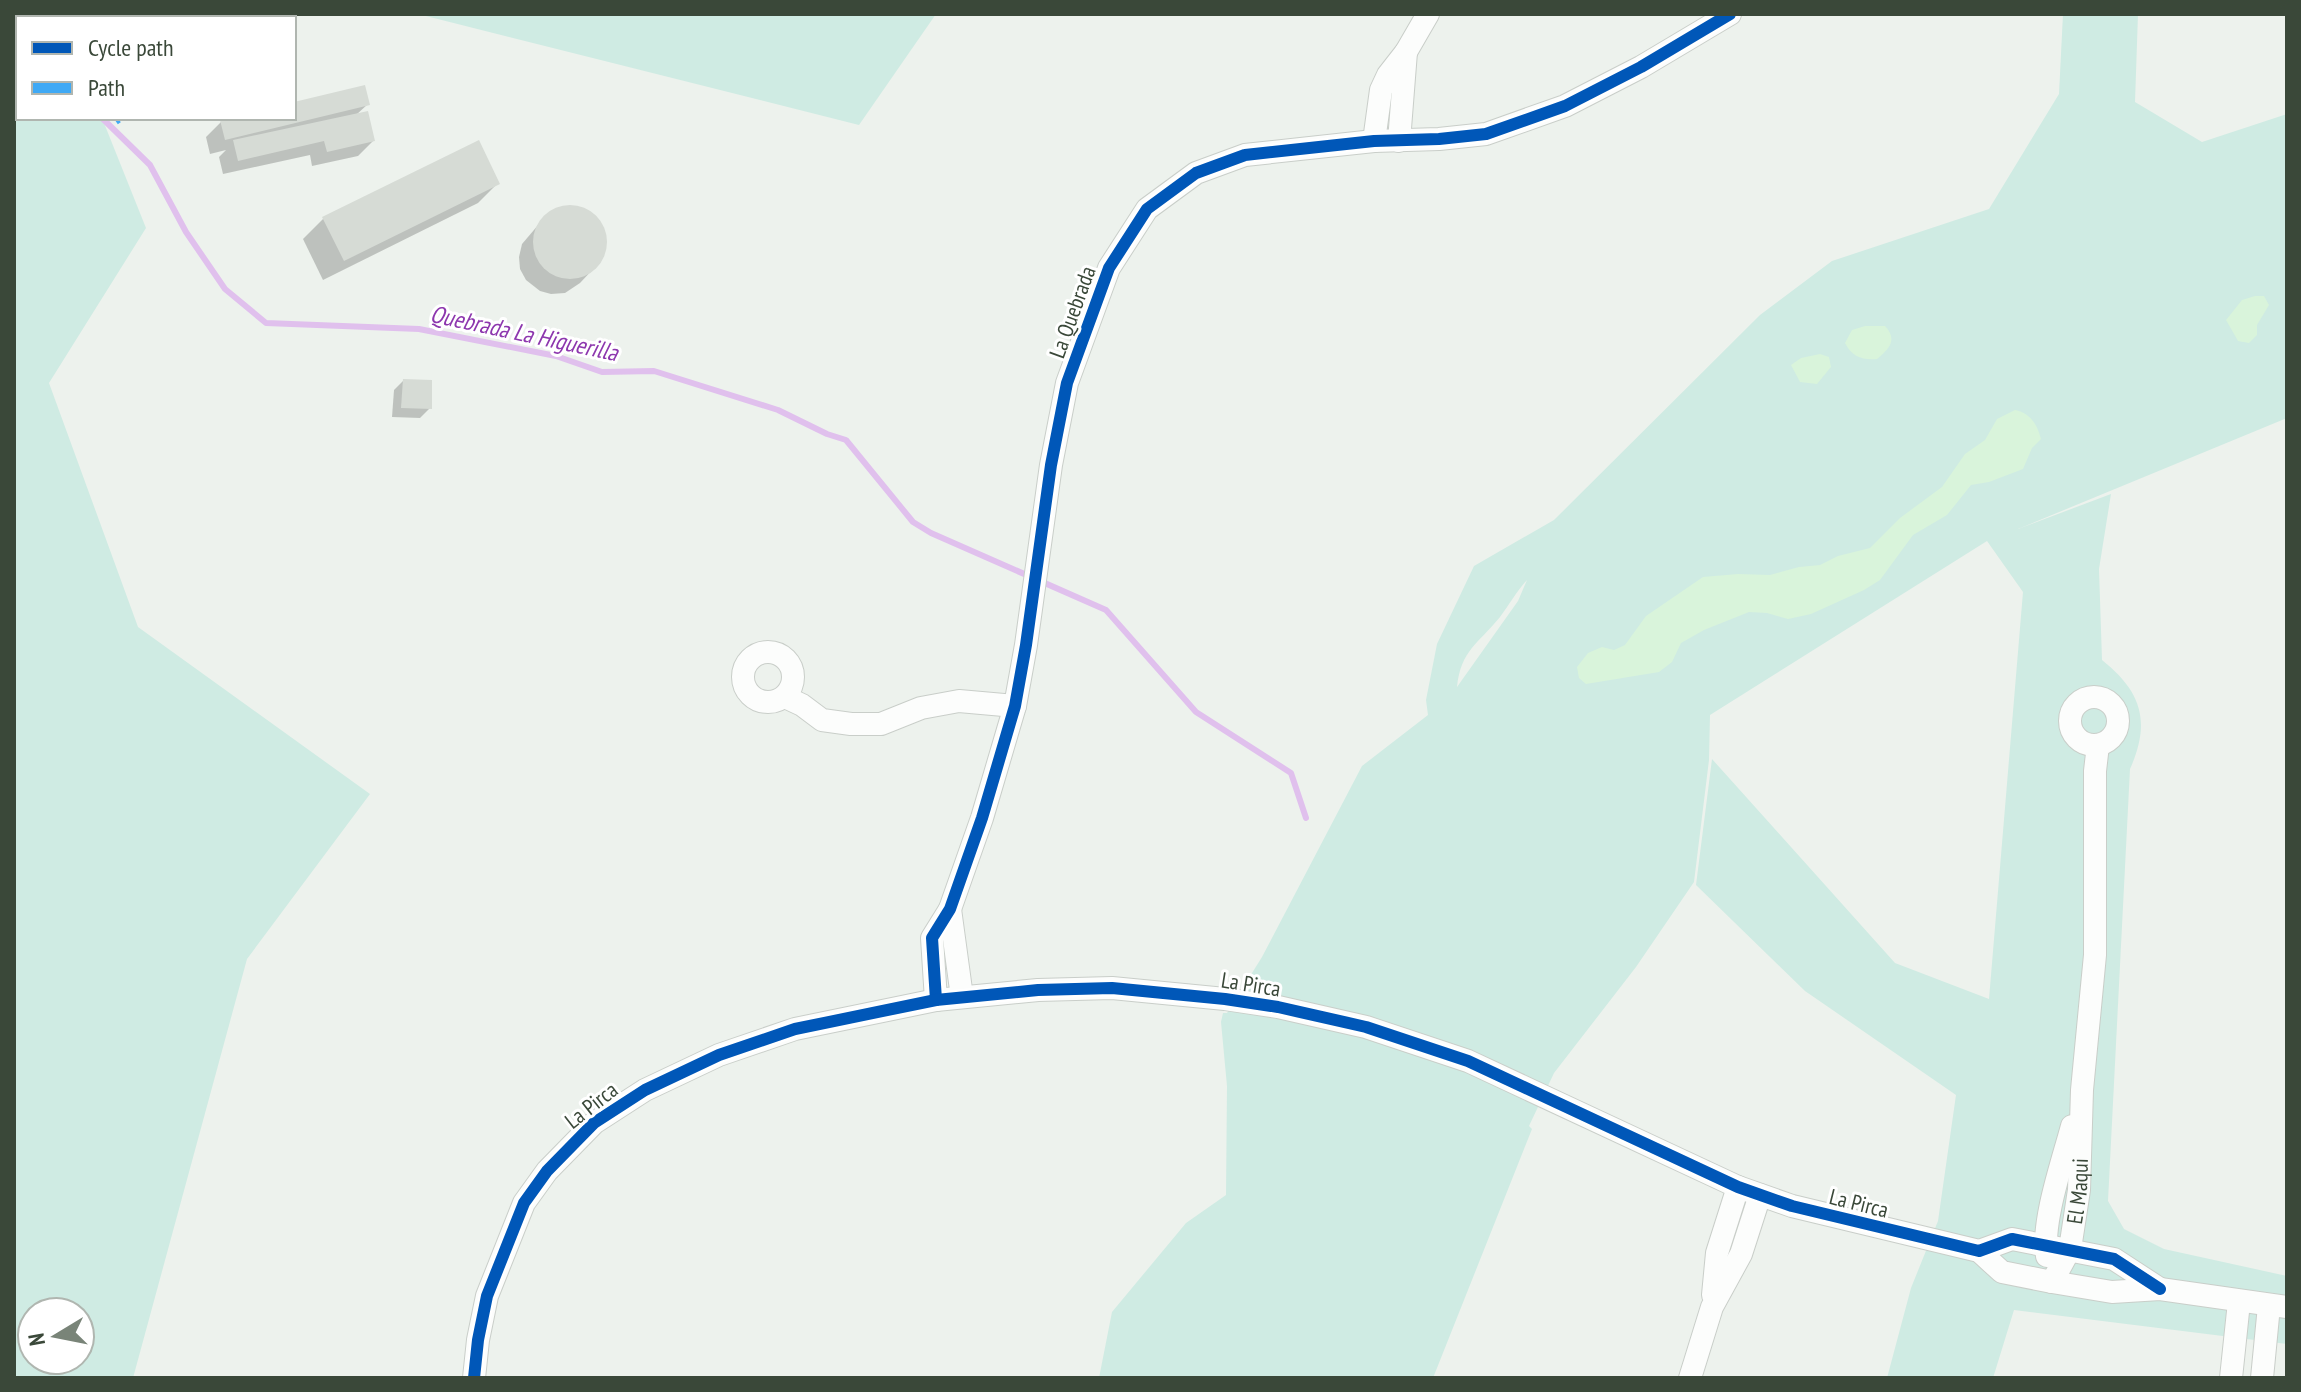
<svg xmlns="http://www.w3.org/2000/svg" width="2301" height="1392" viewBox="0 0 2301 1392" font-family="'PT Sans Narrow',sans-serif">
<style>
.green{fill:#cfebe3;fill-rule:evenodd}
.sand{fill:#d9f4db}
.shadow{fill:#0003}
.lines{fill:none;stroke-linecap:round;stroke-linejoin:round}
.stream{stroke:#e0c0ed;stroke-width:6}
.building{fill:#d6dbd5}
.minor-casing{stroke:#c9cec9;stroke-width:24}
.minor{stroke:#fcfdfc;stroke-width:22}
.quiet{stroke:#3fa9f5;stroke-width:10;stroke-dasharray:20 10;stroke-linecap:butt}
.cycleway-casing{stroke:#fff;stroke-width:17}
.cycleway{stroke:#0057b8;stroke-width:12}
.labels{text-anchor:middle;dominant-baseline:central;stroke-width:6;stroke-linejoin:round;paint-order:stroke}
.street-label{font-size:22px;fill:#3a4839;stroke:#fff}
.water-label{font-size:24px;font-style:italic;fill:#8d37ae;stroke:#fff}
</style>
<rect width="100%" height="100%" fill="#edf2ed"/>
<g class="green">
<path d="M 14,14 L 80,14 L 80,18 L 18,18 L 18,118 L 102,118 L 146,228 L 49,383 L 138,627 L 370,794 L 247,959 L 133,1378 L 14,1378 ZM 32,1312 L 80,1312 L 80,1360 L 32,1360 Z"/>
<polygon points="418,14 936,14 859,125"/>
<path d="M 2063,14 L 2138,14 L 2135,102 L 2202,142 L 2287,114 L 2287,418 L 2018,529 L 2111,494 L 2099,569 L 2102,660 C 2142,692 2151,722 2130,769 L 2108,1201 L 2124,1229 L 2164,1249 L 2287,1276 L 2287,1344 L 2014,1310 L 1993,1378 L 1887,1378 L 1911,1288 L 1938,1221 L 1956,1095 L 1805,991 L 1696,885 L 1712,759 L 1895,963 L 1989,999 L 2023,592 L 1987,541 L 1710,715 L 1709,760 L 1694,882 L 1636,967 L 1554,1073 L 1529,1126 L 1532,1129 L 1433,1378 L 1099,1378 L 1112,1312 L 1186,1223 L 1226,1195 L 1227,1086 L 1221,1022 L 1223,1013 L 1227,1013 L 1262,957 L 1362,766 L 1428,715 L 1426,700 L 1437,644 L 1474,566 L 1554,520 L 1760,315 L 1832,261 L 1989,209 L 2059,94 ZM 1527,580 L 1518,601 L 1457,687 C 1461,650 1478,644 1500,617 C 1509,605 1517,591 1527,580 Z"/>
</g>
<g class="sand">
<polygon points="2255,296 2264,296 2269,305 2257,325 2257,335 2249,343 2238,341 2226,320 2242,300"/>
<path d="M 1865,326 L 1885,326 C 1898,340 1889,349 1877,359 C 1862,360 1852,357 1845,343 L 1852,330 Z"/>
<polygon points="1820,354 1829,357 1831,367 1817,384 1800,382 1791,365 1801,358"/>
<path d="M 2015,410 C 2030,413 2037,424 2041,439 L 2032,448 L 2023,469 L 1989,482 L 1971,485 L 1947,515 L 1913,535 L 1880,580 L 1864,590 L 1811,614 L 1788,619 L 1767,613 L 1749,612 L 1704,630 L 1681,643 L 1672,662 L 1659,672 L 1586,684 L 1579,678 L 1577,667 L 1588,653 L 1602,647 L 1614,650 L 1625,645 L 1646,616 L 1703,577 L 1738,574 L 1770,575 L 1799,567 L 1820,565 L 1838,556 L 1870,548 L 1900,518 L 1942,487 L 1965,454 L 1985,440 L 1997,419 Z"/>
</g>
<g class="shadow">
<polygon points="294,104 368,104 356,115 373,141 358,156 312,166 310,155 223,174 219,157 226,150 210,154 206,137 221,122 237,118 294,118"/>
<polygon points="498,183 478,203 323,280 303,239 323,219"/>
<polygon points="568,207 588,212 597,219 605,235 604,251 595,267 580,283 565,293 551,294 540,291 526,280 520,269 519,257 522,244 545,217 556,210"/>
<polygon points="403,381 430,408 420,418 392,417 394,390"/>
</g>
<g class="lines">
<g class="stream">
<polyline points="14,42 18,45"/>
<polyline points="102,118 150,165 186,232 225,289 266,323 419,329 556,356 602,372 654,371 778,410 827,434 846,440 913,522 931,533 1106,610 1196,712 1291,773 1306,818"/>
</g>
</g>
<g class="building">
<polygon points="365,85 370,105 225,140 220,120 229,118 294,118 294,102"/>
<polygon points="368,111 375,141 327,152 324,141 238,161 233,140"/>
<polygon points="479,140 500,184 344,261 322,217"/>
<circle cx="570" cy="242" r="37"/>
<polygon points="403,379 432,380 432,409 401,408"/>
</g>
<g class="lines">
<defs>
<g id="minor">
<polyline points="1374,141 1381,90 1388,75 1406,52 1428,14"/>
<polyline points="1399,141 1406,52"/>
<circle cx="768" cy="677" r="25"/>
<polyline points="785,697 802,705 822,720 851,724 881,724 921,708 959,701 1015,706"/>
<circle cx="2094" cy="721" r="24"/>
<polyline points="950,909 962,997"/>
<polyline points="936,1000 932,938 950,909 982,818 1015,706 1026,645 1051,465 1067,383 1109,268 1147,209 1196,173 1245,155 1374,141 1439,139 1486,134 1565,106 1641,67 1730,14"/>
<polyline points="1979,1251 2002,1272 2052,1282 2112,1292 2160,1289 2287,1307"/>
<path d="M 2047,1256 C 2041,1223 2063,1160 2072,1126"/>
<path id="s1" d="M 2052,1282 L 2070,1249 L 2079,1190 L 2082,1090 L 2095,955 L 2095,771 L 2098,745"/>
<polyline points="1713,1295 1717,1253 1738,1187"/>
<polyline points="474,1378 478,1340 487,1296 524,1203 547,1171 594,1123 645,1090 719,1055 795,1029 936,1000 1038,990 1112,988 1225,999 1278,1007 1366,1027 1468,1061 1738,1187 1792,1206 1979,1251 2012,1239 2114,1259 2160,1289"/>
<polyline points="1690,1378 1712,1307 1741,1254 1760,1195"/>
<polyline points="2231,1378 2239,1302"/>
<polyline points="2262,1378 2269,1306"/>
</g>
</defs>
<use href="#minor" class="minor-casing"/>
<use href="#minor" class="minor"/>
<polyline class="quiet" points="115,120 118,118"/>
<defs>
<g id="cycleway">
<polyline points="936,1000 932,938 950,909 982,818 1015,706 1026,645 1051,465 1067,383 1109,268 1147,209 1196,173 1245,155 1374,141 1439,139 1486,134 1565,106 1641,67 1730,14"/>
<polyline points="474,1378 478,1340 487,1296 524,1203 547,1171 594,1123 645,1090 719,1055 795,1029 936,1000 1038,990 1112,988 1225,999 1278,1007 1366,1027 1468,1061 1738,1187 1792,1206 1979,1251 2012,1239 2114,1259 2160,1289"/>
</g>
</defs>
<use href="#cycleway" class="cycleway-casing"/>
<use href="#cycleway" class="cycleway"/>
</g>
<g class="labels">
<g class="street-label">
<text transform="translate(1072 312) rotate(-70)">La Quebrada</text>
<text transform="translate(1251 984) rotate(9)">La Pirca</text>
<text transform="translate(591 1105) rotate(-38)">La Pirca</text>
<text stroke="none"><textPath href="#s1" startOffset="96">El Maqui</textPath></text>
<text transform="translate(1859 1203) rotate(14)">La Pirca</text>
</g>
<g class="water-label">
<text transform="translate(524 333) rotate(12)">Quebrada La Higuerilla</text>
</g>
</g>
<rect width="2301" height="1392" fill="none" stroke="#3a4839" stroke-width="32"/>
<rect x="16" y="16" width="280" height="104" fill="#ffffff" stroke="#b0b6b0" stroke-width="2"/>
<rect x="32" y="42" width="40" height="12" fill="#0057b8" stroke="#b0b6b0" stroke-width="2"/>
<text x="88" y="56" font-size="24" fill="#3a4839">Cycle path</text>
<rect x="32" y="82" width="40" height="12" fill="#3fa9f5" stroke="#b0b6b0" stroke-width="2"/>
<text x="88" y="96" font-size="24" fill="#3a4839">Path</text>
<g transform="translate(56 1336) rotate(260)"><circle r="38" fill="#ffffff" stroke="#b0b6b0" stroke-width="2"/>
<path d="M0-6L14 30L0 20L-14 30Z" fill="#798478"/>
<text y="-12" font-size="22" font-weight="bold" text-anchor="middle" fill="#3a4839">N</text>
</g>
</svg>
